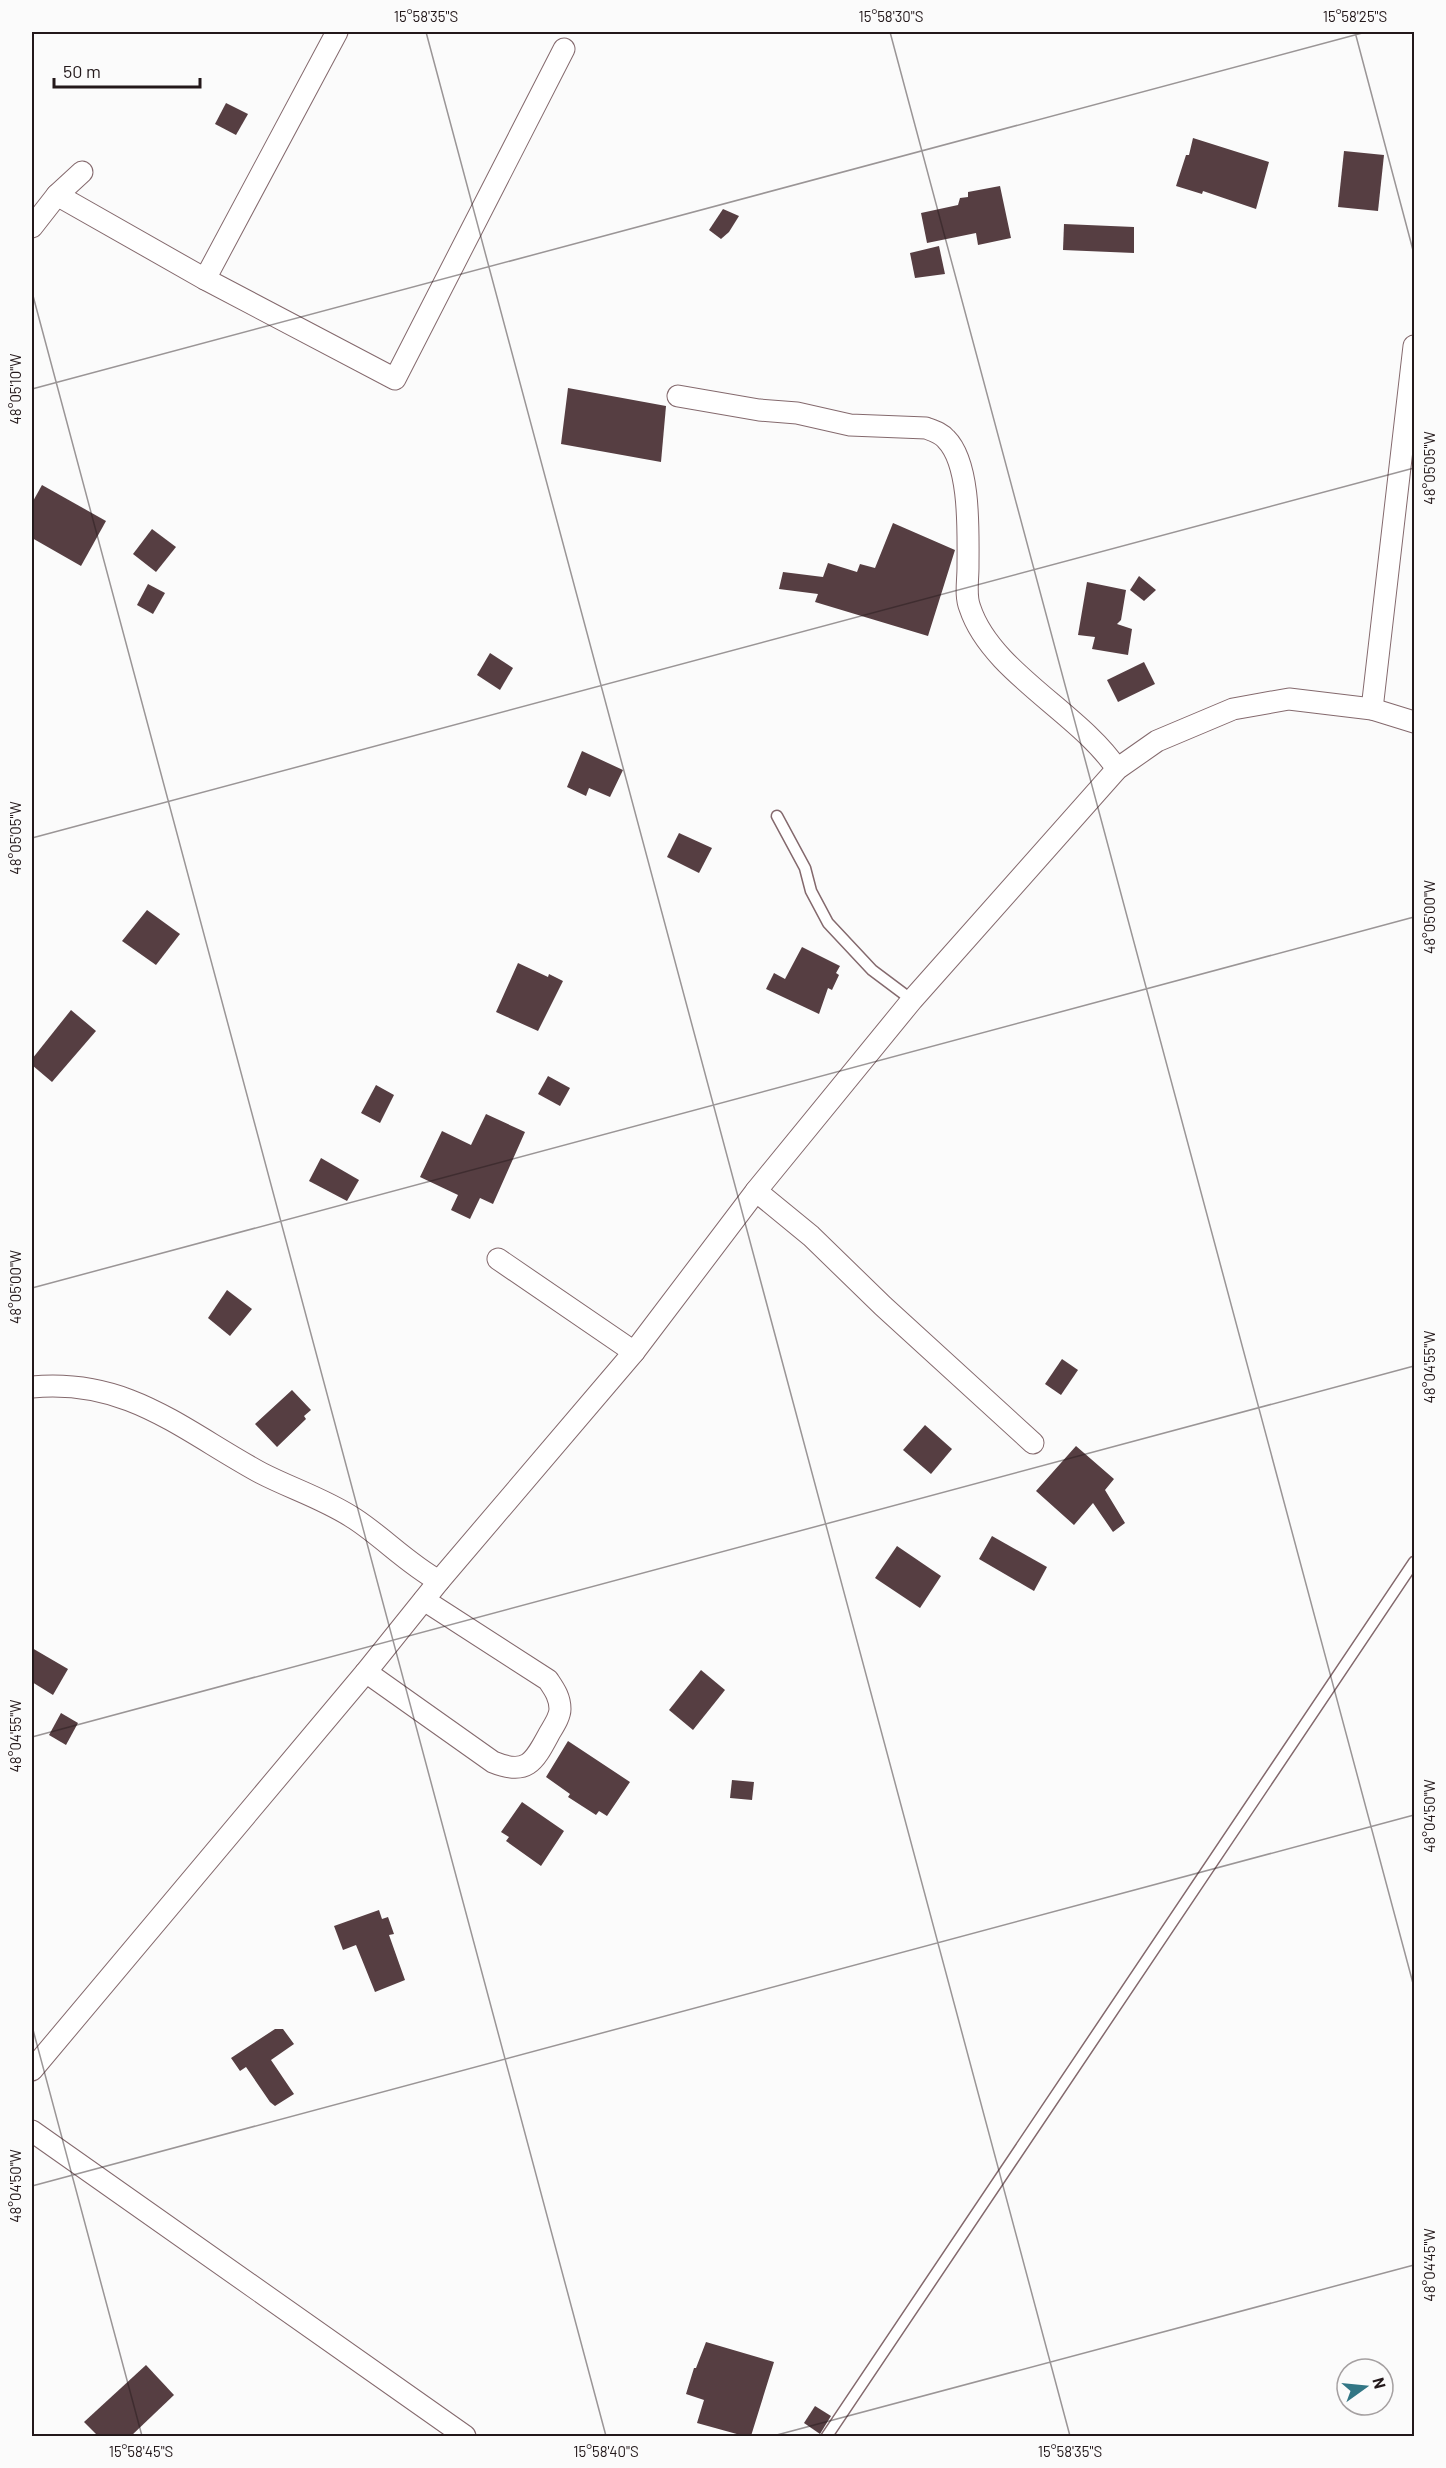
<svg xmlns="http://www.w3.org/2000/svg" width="1446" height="2468" viewBox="0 0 1446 2468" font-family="Barlow,sans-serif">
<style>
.building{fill:#563e42}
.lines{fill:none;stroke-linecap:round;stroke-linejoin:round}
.lane-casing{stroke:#84696d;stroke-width:13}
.street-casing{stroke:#84696d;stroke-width:23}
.lane{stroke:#fff;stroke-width:10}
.street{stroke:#fff;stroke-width:21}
.ticks{fill:none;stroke:#23181a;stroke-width:1.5;stroke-opacity:0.45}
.neatline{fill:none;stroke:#23181a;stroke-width:2}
.ticks-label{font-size:15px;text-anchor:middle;fill:#23181a}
</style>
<rect width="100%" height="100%" fill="#fbfbfb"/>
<g class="building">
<polygon points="226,103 248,114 236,135 215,124"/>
<polygon points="1193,138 1269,162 1256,209 1203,191 1202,194 1176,186 1186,155 1189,155"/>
<polygon points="1344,151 1384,155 1378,211 1338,207"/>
<polygon points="1000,186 1011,238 978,245 976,233 927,243 921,213 958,205 960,198 968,197 968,192"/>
<polygon points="723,209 739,216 729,232 721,239 709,230"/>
<polygon points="1064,224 1134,227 1134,253 1063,250"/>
<polygon points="939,246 945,274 915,278 910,253"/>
<polygon points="568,388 666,406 661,462 561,444"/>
<polygon points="42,485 106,521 81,566 32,538 32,503"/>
<polygon points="893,523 955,550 928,636 815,602 818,594 779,589 783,572 823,577 828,563 857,572 860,564 875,568"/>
<polygon points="152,529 176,547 156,572 133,554"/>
<polygon points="1139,576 1156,590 1144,601 1130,590"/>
<polygon points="1087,582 1126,590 1121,620 1117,624 1132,629 1128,655 1092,649 1095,637 1078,635"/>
<polygon points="148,584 165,593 153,614 137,605"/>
<polygon points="490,653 513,668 500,690 477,675"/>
<polygon points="1144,662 1155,684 1118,702 1107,680"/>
<polygon points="582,751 623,770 610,797 589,788 586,796 567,787"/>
<polygon points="679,833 712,848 699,873 667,857"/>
<polygon points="147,910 180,934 156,965 122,941"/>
<polygon points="802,947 840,966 836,973 839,975 832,990 828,988 819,1014 766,989 774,973 785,979"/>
<polygon points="518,963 548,977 549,974 563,981 538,1031 496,1012"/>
<polygon points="71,1010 96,1031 52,1082 32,1065 32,1059"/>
<polygon points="548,1076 570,1088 560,1106 538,1094"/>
<polygon points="376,1085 394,1095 380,1123 361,1113"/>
<polygon points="486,1114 525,1132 493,1204 480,1198 470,1219 451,1210 458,1195 420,1177 442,1131 471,1145"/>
<polygon points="321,1158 359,1180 347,1201 309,1181"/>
<polygon points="227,1290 252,1309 230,1336 208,1318"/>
<polygon points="1062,1359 1078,1370 1061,1395 1045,1384"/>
<polygon points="292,1390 311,1410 304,1416 306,1419 277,1447 255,1424"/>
<polygon points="925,1425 952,1449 931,1474 903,1450"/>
<polygon points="1076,1446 1114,1479 1105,1490 1125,1523 1113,1532 1093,1503 1074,1525 1036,1491"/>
<polygon points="992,1536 1047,1567 1034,1591 979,1559"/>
<polygon points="897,1546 941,1576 920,1608 875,1578"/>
<polygon points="32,1648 68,1669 53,1695 32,1682"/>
<polygon points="701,1670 725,1690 693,1730 669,1710"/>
<polygon points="61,1713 78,1723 66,1745 49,1735"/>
<polygon points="568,1741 630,1782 607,1816 599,1811 596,1815 568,1797 570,1794 546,1777"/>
<polygon points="732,1780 754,1782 752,1800 730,1798"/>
<polygon points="522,1802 564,1831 541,1866 506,1841 509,1837 501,1832"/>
<polygon points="379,1910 382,1919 388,1917 394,1934 389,1935 405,1980 375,1992 356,1945 343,1950 334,1926"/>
<polygon points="275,2029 283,2029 294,2044 271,2060 294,2094 275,2106 270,2102 246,2067 240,2071 231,2058"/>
<polygon points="706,2342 774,2362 751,2436 744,2436 697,2423 704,2400 686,2394 694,2368 696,2368"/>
<polygon points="146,2365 174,2395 131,2436 98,2436 84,2422"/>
<polygon points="815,2406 831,2416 820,2434 804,2423"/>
</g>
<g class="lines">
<defs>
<g id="lane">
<polyline points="777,816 805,868 811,891 828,923 872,970 912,1000"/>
<polyline points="827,2436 1414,1562"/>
</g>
<g id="street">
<polyline points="57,195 205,279 395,379 564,49"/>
<polyline points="32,227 57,195 82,172"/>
<polyline points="205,279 337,32"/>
<path d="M 678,396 L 759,410 L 797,413 L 850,425 L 926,428 C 934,431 941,433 946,439 C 971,464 968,533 968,567 C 968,581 965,596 970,608 C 991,672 1080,713 1117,769"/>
<polyline points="1372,709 1414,346"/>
<polyline points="756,1191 811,1236 883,1306 1033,1443"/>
<polyline points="498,1259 634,1352"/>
<path d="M 32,1387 C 128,1378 182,1430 261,1473 C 292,1489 325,1499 355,1519 C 384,1538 408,1564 439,1581"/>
<path d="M 366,1672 L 493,1762 C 527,1776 534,1762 549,1734 C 553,1727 560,1717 560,1709 C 560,1697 554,1689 548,1680 L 424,1600"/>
<polyline points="32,2070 366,1672 439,1581 634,1352 756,1191 912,1000 1117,769 1157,741 1233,709 1289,699 1372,709 1414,722"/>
<polyline points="32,2131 465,2436"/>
</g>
</defs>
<use href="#lane" class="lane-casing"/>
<use href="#street" class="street-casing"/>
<use href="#lane" class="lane"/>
<use href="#street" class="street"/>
</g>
<path class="ticks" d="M 426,32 L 1070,2436M 890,32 L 1414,1987M 1355,32 L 1414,254M 32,292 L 606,2436M 32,389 L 1366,32M 32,838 L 1414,468M 32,1288 L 1414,917M 32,1737 L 1414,1366M 32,2026 L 142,2436M 32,2186 L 1414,1815M 773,2436 L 1414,2265"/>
<rect width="1446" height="2468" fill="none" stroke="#fbfbfb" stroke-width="66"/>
<g transform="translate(1365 2387) rotate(75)"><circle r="28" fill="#fbfbfb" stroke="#a5a0a1" stroke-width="1.5"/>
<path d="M0-4.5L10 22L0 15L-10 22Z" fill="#327685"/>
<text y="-9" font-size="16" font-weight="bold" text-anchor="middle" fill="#23181a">N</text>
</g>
<path d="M54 78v9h146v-9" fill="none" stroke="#23181a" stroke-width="3"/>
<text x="63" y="78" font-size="18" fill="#23181a" stroke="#fbfbfb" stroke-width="4.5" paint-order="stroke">50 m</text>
<rect x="33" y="33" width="1380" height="2402" class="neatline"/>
<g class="ticks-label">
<text x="426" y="22">15°58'35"S</text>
<text x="891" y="22">15°58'30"S</text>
<text x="1355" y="22">15°58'25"S</text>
<text transform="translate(16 389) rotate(-90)" y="5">48°05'10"W</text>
<text transform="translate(1430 468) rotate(-90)" y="5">48°05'05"W</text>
<text transform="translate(16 838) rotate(-90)" y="5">48°05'05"W</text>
<text transform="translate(1430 917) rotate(-90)" y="5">48°05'00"W</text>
<text transform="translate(16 1287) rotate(-90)" y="5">48°05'00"W</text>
<text transform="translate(1430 1367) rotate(-90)" y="5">48°04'55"W</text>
<text transform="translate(16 1736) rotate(-90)" y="5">48°04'55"W</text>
<text transform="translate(1430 1816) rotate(-90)" y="5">48°04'50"W</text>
<text transform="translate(16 2186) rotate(-90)" y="5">48°04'50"W</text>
<text transform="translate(1430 2265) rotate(-90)" y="5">48°04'45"W</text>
<text x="141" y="2457">15°58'45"S</text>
<text x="606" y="2457">15°58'40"S</text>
<text x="1070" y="2457">15°58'35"S</text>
</g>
</svg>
